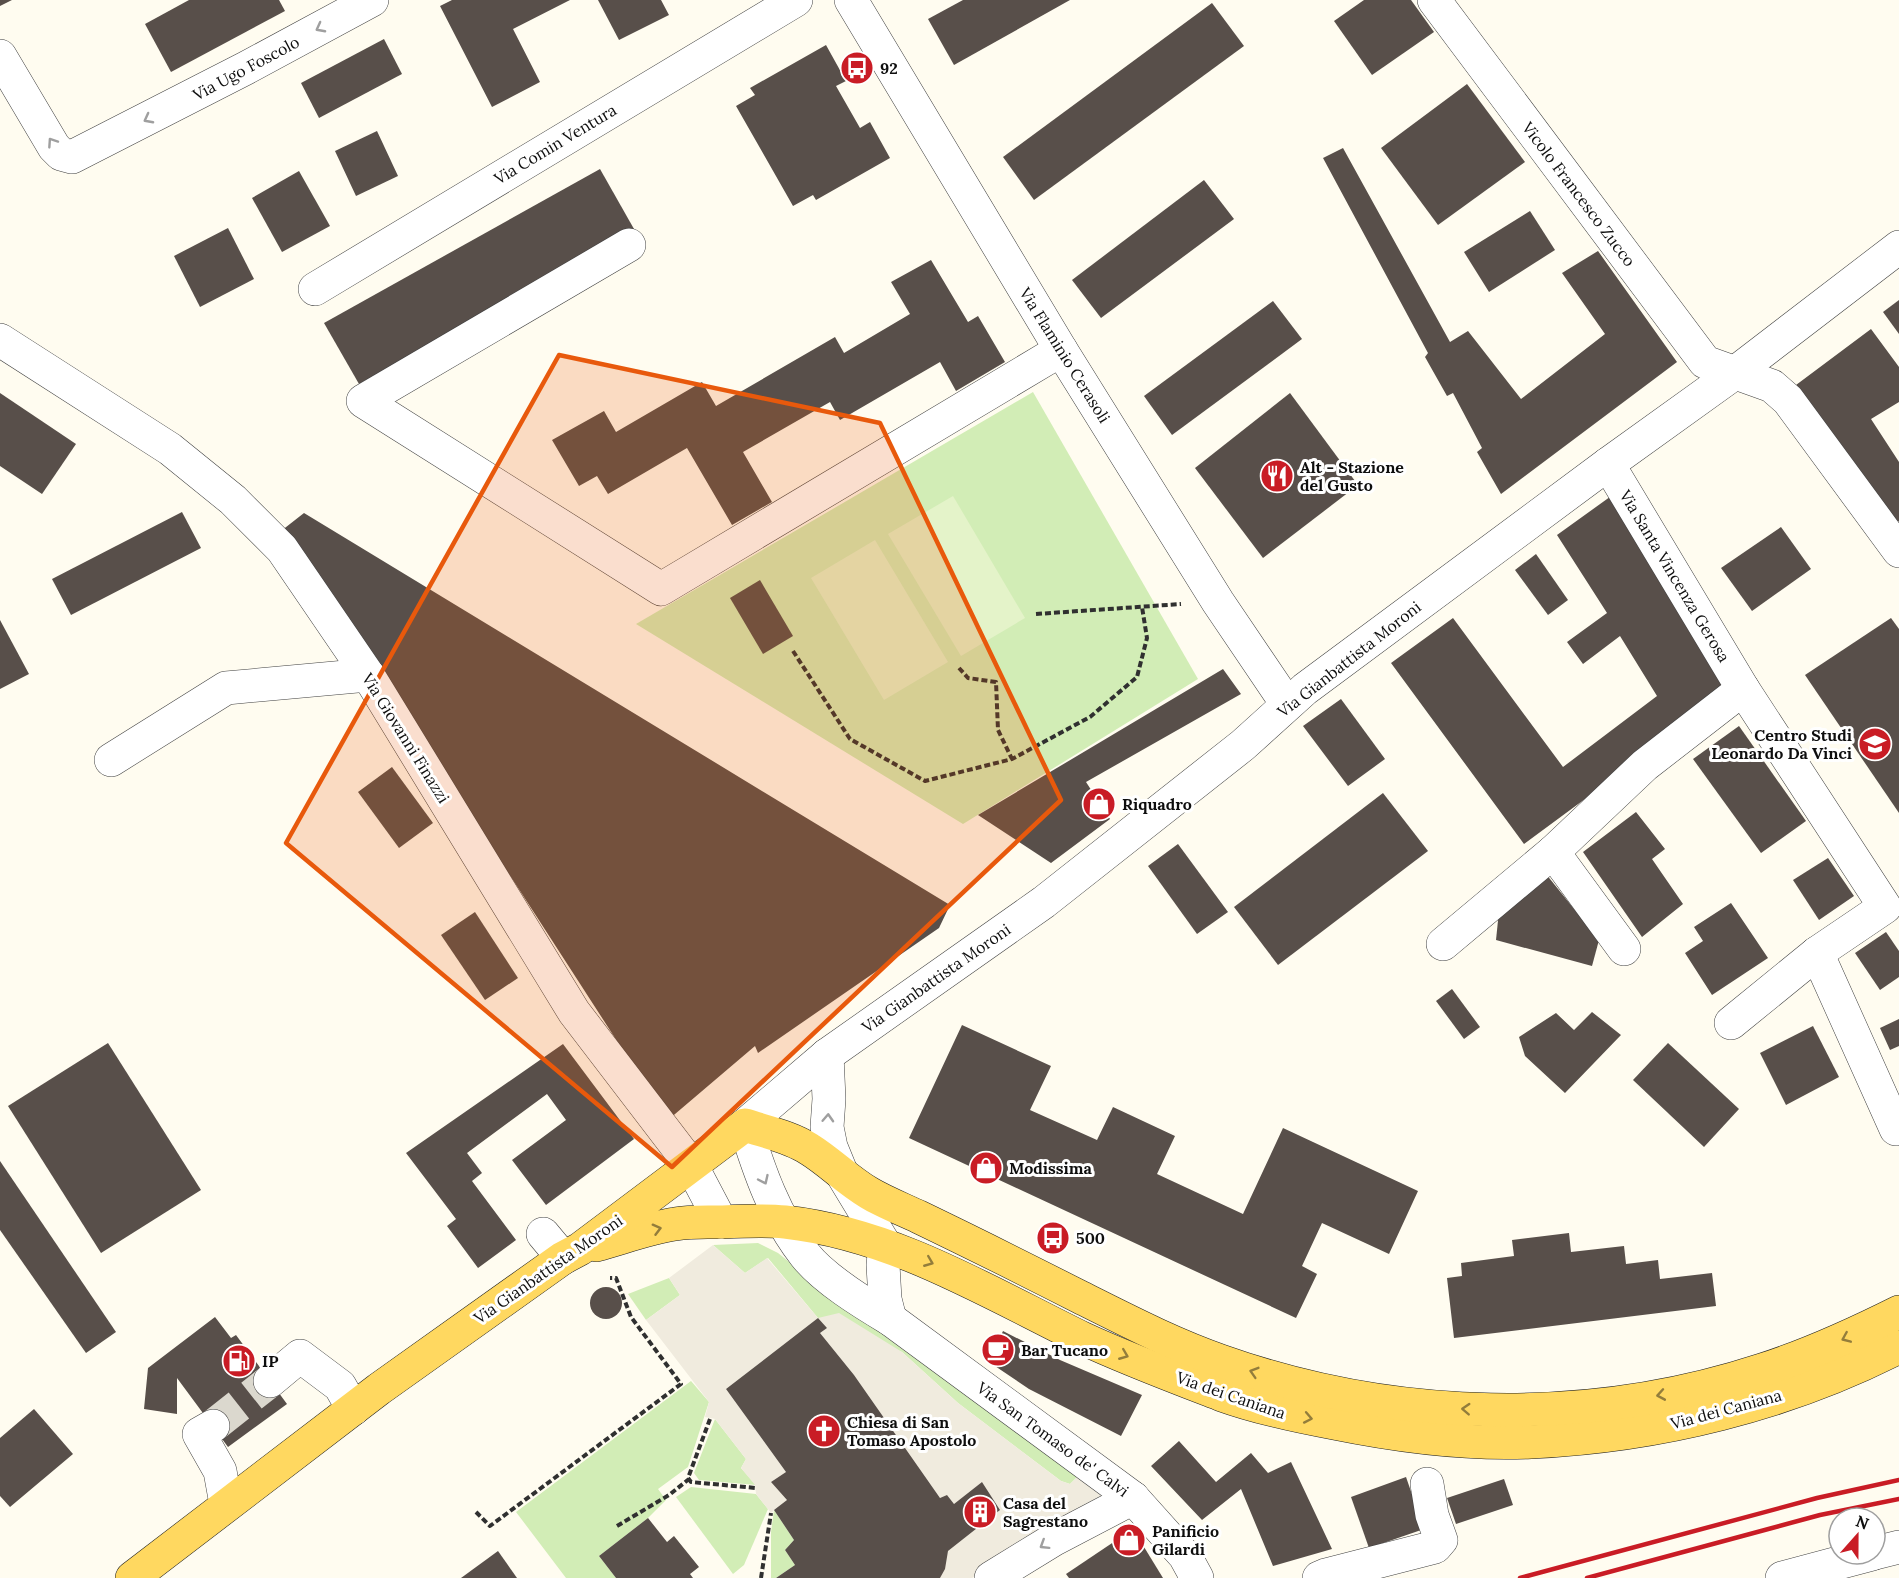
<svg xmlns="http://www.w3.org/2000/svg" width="1899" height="1578" viewBox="0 0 1899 1578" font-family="Lora,serif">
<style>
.green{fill:#d2edb6}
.pitch{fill:#e4f3c9}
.plaza{fill:#f0ebde}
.building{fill:#584f4a}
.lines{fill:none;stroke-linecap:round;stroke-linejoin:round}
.minor-tunnel{stroke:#dbd8ce;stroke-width:33;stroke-dasharray:33 16;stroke-linecap:butt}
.minor-casing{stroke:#414141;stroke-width:34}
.major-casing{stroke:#1f1f1f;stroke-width:34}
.path{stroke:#303030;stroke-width:4;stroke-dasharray:6 3;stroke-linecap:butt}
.minor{stroke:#fff;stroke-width:33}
.major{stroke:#ffd860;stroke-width:33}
.rail{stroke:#c91c25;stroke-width:4.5}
.oneway{stroke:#9f9f9f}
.oneway2{stroke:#937d3b}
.marked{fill:#e8590c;fill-opacity:0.2;stroke:#e8590c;stroke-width:4.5;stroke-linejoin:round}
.labels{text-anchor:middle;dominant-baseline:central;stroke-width:6;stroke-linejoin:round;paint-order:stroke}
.street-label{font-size:16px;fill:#0e0e0e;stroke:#fff}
.poi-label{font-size:16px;font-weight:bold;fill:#0e0e0e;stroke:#fff;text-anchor:start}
</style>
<rect width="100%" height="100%" fill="#fffcf0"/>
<g class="green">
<polygon points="1033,392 1198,679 963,824 636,624"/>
<polygon points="758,1243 778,1253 852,1312 1077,1477 1070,1484 1061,1481 958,1403 902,1352 818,1318 768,1258 745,1273 713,1245"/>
<polygon points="669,1278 680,1295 646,1320 628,1294"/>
<polygon points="691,1381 709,1402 688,1467 658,1489 666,1500 648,1518 599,1556 616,1578 566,1578 516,1512"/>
<polygon points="715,1419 746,1459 741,1468 756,1485 699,1480 694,1473"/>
<polygon points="691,1487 756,1494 768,1509 744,1565 733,1574 676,1497"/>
<polygon points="774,1510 794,1540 785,1550 795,1565 776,1578 771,1578 771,1532"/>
</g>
<g class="pitch">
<polygon points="953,496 1025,618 961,656 888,534"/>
<polygon points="875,540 948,662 884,700 811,578"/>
</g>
<polygon class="plaza" points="713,1245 745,1273 767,1258 818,1318 839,1313 902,1352 958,1403 1061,1481 1070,1484 1077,1477 1102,1496 972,1578 940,1578 948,1551 1000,1510 982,1482 954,1504 947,1495 940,1498 854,1375 820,1333 827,1328 818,1318 726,1389 786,1472 771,1482 787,1500 771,1513 756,1494 755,1485 741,1468 746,1459 715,1419 705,1417 709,1402 646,1320 680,1295 669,1278"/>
<g class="building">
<polygon points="0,0 12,0 0,6"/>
<polygon points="189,0 279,0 285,11 171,72 145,24"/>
<polygon points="452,0 570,0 513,29 540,82 492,107 440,6"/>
<polygon points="598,0 661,0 669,15 619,40"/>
<polygon points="963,0 1070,0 954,65 928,19"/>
<polygon points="1364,0 1411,0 1434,32 1372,75 1334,21"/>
<polygon points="1212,3 1244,46 1034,200 1003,157"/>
<polygon points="384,39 402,74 319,118 301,83"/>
<polygon points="826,45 846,81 836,86 860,128 870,122 890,158 816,200 813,195 793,206 736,106 755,95 750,88"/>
<polygon points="1467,84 1525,162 1438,225 1381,148"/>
<polygon points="377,131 398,176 356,196 335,151"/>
<polygon points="1343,148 1450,342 1468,331 1521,399 1605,334 1562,273 1598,251 1677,362 1501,494 1477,452 1482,448 1453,393 1447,396 1425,357 1428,353 1323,158"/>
<polygon points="600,169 634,229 359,384 324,323"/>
<polygon points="299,171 330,226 282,252 252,198"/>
<polygon points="1204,180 1234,219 1101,318 1072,280"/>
<polygon points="1530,211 1555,250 1489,292 1464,252"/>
<polygon points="228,228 254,279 200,307 174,256"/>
<polygon points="931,260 968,322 978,316 1005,362 956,391 940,362 840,420 830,402 743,452 772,502 732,525 687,448 608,494 597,476 579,486 552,440 604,411 616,432 702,382 716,406 835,337 844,353 910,314 891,282"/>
<polygon points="1899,300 1899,334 1883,312"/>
<polygon points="1273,301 1302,339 1172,435 1144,396"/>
<polygon points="1871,329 1899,367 1899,402 1871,419 1899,462 1899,521 1896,523 1796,385"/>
<polygon points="0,393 76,444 42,494 0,466"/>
<polygon points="1290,393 1358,485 1263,558 1195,468"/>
<polygon points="1614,494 1734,689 1524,844 1391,663 1453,618 1563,767 1657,696 1620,636 1583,664 1567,642 1607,613 1557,535"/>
<polygon points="182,512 201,548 71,615 52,579"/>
<polygon points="304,513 950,905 939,928 758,1053 755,1046 668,1120 513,880 281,531"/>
<polygon points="1781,527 1811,569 1752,611 1721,568"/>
<polygon points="1536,554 1568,600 1548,615 1515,570"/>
<polygon points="760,580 793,636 763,654 730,598"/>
<polygon points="1891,618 1899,629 1899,813 1805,675"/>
<polygon points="0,620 29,674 0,689"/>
<polygon points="1223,669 1241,694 1086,782 1110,819 1051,863 978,815"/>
<polygon points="1341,699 1385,759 1348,786 1303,726"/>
<polygon points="1739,726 1806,821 1761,853 1693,759"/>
<polygon points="392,767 433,823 399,848 358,792"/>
<polygon points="1383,793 1428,851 1278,965 1234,907"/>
<polygon points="1636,812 1665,849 1652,859 1683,904 1642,937 1583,852"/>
<polygon points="1178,844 1228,912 1197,934 1148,866"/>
<polygon points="1828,858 1854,896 1819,920 1793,880"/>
<polygon points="1546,874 1599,940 1592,966 1496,940 1499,911"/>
<polygon points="1731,903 1768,958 1712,995 1685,953 1703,941 1694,927"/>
<polygon points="475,912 518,978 485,1000 441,935"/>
<polygon points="1886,932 1899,951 1899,977 1880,990 1855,953"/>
<polygon points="1452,989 1480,1027 1464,1039 1436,1001"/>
<polygon points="1592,1012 1621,1035 1565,1093 1525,1056 1519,1037 1556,1013 1574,1030"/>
<polygon points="1899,1019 1899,1046 1890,1050 1880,1028"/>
<polygon points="962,1025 1051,1066 1030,1110 1097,1140 1113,1107 1175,1136 1157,1174 1243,1214 1283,1128 1418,1191 1389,1254 1322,1223 1302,1266 1317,1274 1296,1318 909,1138"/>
<polygon points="1813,1026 1839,1077 1786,1105 1760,1053"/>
<polygon points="108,1043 201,1190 101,1253 8,1106"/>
<polygon points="1668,1043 1739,1109 1704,1147 1633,1080"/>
<polygon points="563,1044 634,1139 546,1205 512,1160 566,1120 547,1094 467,1153 482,1173 472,1181 516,1240 478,1268 447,1226 456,1219 406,1153"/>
<polygon points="0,1161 116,1332 86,1353 0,1230"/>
<polygon points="1569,1233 1571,1252 1624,1246 1626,1264 1658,1260 1660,1279 1712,1273 1716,1306 1454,1338 1447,1278 1462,1276 1461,1263 1514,1256 1512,1240"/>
<circle cx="606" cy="1303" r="16"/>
<polygon points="215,1317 231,1338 236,1335 287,1404 228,1447 177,1378 177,1414 144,1409 148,1368"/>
<polygon points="818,1318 827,1328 820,1333 854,1375 940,1498 947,1495 954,1504 982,1482 1000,1510 948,1551 945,1569 940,1578 776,1578 795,1565 785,1550 794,1540 774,1510 787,1500 771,1482 786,1472 726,1389"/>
<polygon points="1003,1331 1060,1360 1142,1395 1121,1436 1029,1389 989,1362"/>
<polygon points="34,1409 73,1454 10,1507 0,1496 0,1438"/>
<polygon points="1179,1441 1216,1482 1251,1453 1268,1473 1291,1462 1332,1549 1273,1566 1241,1489 1202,1520 1151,1466"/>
<polygon points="1406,1477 1424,1529 1369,1548 1351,1497"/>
<polygon points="1504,1479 1513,1505 1456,1524 1447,1498"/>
<polygon points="648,1518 667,1542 674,1536 699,1567 690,1574 693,1578 616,1578 599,1556"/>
<polygon points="1133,1529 1163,1578 1069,1578 1066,1574"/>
<polygon points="498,1551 517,1578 461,1578"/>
</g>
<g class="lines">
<polyline class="minor-tunnel" points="213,1426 270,1381"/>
<defs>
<g id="minor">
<polyline points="851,0 1061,350 1218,602 1287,704"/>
<polyline points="1434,0 1705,362 1772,386 1788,400 1899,551"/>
<polyline points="0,56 54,147 61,154 72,157 246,68 372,0"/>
<polyline points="629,245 363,401 661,589 1061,350"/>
<polyline points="315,289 796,0"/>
<polyline points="0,340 170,449 233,500 282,549 368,675 574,1012 691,1165 721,1222"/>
<polyline points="1608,464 1743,689 1885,907 1817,953 1731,1023"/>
<polyline points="111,760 226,688 368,675"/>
<polyline points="1443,944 1553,852"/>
<polyline points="1624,949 1553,852 1645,765 1743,689"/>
<polyline points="1817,953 1896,1129"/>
<polyline points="827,1055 829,1099 827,1127 831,1147 842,1174 885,1245 883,1265 885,1299 890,1319"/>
<polyline points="543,1234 563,1258"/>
<polyline points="270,1381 300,1356 340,1386 353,1409"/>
<polyline points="213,1426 199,1434 220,1471 226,1504"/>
<polyline points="1875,1553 1899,1547"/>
<polyline points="991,1578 1053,1540 1133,1498"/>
<path d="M 1197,1578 L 1185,1556 L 1133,1498 L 890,1319 C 863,1303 824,1279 805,1255 C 775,1217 759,1171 745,1125 L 827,1055 L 1044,902 L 1243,745 L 1305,689 L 1608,464 L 1736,372 L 1899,247"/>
<polyline points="1319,1578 1326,1575 1435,1547 1441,1540 1432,1515 1427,1484"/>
<polyline points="1782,1578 1872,1554"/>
</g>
<g id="major">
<path d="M 596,1245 C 622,1238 649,1228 675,1224 C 691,1221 708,1222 723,1222 C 744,1221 765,1220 785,1222 C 893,1234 986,1291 1082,1338 C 1127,1359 1175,1377 1222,1395 C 1258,1408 1296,1416 1334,1423 C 1398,1436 1465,1445 1531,1442 C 1658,1436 1786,1405 1899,1347"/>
<path d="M 132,1578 L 379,1389 L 563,1258 L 580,1249 L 745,1125 C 766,1132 791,1137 809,1149 C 830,1162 847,1180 869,1193 C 884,1202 902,1209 919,1217 C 973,1243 1027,1270 1080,1297 C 1126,1320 1172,1344 1221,1361 C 1393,1422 1588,1427 1762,1370 C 1809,1355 1855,1334 1899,1312"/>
</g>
</defs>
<use href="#minor" class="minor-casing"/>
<use href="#major" class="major-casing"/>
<g class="path">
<polyline points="1036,614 1181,604"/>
<polyline points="793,651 850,739 925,781 1012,759 1090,717 1137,677 1147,638 1142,607"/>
<polyline points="959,668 968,678 996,682 998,730 1012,759"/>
<polyline points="710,1419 688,1478 691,1482 756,1488"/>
<polyline points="476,1512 490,1526 681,1384 631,1317 616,1278 610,1278"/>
<polyline points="617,1526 669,1495 689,1479"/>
<polyline points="761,1578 771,1513"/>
</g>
<use href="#minor" class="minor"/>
<use href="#major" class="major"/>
<g class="rail">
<polyline points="1520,1578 1817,1498 1899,1480"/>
<polyline points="1587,1578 1820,1515 1899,1499"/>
</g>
</g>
<defs><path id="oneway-chevron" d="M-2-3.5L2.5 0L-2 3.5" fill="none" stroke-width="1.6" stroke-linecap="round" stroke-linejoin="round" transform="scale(1.5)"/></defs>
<g class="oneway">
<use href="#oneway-chevron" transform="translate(320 28) rotate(152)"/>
<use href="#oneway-chevron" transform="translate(148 119) rotate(152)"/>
<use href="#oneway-chevron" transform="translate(52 142) rotate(-124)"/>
<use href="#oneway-chevron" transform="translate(828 1118) rotate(-87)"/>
<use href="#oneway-chevron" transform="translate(764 1180) rotate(65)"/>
<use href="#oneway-chevron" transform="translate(1044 1545) rotate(148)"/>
</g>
<g class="oneway2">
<use href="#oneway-chevron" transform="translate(657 1229) rotate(-15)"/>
<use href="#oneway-chevron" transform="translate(929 1262) rotate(22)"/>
<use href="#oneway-chevron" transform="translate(1846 1338) rotate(157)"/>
<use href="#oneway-chevron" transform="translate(1124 1355) rotate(22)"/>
<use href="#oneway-chevron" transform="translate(1254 1372) rotate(-163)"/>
<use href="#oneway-chevron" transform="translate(1661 1395) rotate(170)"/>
<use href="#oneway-chevron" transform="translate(1466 1409) rotate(-177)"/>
<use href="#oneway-chevron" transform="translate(1308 1418) rotate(11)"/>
</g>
<path class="marked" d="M 559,355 L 880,423 L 1061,800 L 672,1167 L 286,843 Z"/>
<defs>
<symbol id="bus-disc" viewBox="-11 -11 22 22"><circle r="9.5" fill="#c91c25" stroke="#fff"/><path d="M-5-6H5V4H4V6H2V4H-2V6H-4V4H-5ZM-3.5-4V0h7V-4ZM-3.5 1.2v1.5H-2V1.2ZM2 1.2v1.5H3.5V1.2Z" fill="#fff"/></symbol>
<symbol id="restaurant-disc" viewBox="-11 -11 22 22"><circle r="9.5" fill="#c91c25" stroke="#fff"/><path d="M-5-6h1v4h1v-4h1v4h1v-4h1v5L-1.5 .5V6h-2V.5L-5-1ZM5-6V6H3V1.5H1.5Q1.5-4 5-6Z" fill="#fff"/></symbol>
<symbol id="school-disc" viewBox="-11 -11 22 22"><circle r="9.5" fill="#c91c25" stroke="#fff"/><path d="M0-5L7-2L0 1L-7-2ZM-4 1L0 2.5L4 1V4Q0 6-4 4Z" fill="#fff"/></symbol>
<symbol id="shop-disc" viewBox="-11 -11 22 22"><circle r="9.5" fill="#c91c25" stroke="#fff"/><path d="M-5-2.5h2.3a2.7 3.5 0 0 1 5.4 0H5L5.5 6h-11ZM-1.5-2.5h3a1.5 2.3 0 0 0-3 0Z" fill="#fff"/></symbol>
<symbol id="cafe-disc" viewBox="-11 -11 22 22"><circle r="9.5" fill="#c91c25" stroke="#fff"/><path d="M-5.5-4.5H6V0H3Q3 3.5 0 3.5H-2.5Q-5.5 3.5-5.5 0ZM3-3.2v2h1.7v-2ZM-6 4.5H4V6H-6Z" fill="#fff"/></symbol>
<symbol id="fuel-disc" viewBox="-11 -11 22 22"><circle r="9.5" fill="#c91c25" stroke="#fff"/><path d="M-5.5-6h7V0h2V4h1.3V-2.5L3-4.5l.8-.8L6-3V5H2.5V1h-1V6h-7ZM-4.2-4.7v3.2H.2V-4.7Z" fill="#fff"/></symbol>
<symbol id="church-disc" viewBox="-11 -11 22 22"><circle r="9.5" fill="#c91c25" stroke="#fff"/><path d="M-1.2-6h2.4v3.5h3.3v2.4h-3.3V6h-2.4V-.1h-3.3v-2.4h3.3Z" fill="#fff"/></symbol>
<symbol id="building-disc" viewBox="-11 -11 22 22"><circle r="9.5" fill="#c91c25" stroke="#fff"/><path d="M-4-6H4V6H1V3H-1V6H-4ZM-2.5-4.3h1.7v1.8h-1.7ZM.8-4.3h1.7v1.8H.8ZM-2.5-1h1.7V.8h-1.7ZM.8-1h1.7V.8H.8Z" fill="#fff"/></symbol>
</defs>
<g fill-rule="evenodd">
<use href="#bus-disc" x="838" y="49" width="38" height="38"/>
<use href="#restaurant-disc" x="1258" y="457" width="38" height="38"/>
<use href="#school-disc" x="1856" y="725" width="38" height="38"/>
<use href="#shop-disc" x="1080" y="785" width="38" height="38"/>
<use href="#shop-disc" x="967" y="1149" width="38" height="38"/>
<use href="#bus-disc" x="1034" y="1219" width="38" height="38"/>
<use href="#cafe-disc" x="979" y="1331" width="38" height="38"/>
<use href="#fuel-disc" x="220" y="1342" width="38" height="38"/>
<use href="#church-disc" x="805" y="1412" width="38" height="38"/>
<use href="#building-disc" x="961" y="1493" width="38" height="38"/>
<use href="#shop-disc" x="1110" y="1521" width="38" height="38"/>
</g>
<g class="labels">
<g class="street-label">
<text transform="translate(246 68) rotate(-28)">Via Ugo Foscolo</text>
<text transform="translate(555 144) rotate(-31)">Via Comin Ventura</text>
<text transform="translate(1579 194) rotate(53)">Vicolo Francesco Zucco</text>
<text transform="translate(1065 355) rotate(58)">Via Flaminio Cerasoli</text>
<text transform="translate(1675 576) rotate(59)">Via Santa Vincenza Gerosa</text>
<text transform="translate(1349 659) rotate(-38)">Via Gianbattista Moroni</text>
<text transform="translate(406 738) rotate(58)">Via Giovanni Finazzi</text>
<text transform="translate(936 978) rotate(-35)">Via Gianbattista Moroni</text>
<text transform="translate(548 1269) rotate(-35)">Via Gianbattista Moroni</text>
<text transform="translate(1231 1395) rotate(19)">Via dei Caniana</text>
<text transform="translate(1726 1409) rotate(-15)">Via dei Caniana</text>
<text transform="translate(1053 1439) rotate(36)">Via San Tomaso de' Calvi</text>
</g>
<g class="poi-label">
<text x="880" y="68">92</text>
<text x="1300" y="467">Alt - Stazione<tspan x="1300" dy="18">del Gusto</tspan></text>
<text x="1852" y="735" text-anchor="end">Centro Studi<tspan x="1852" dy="18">Leonardo Da Vinci</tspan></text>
<text x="1122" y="804">Riquadro</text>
<text x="1009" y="1168">Modissima</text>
<text x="1076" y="1238">500</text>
<text x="1021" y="1350">Bar Tucano</text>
<text x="262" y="1361">IP</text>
<text x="847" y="1422">Chiesa di San<tspan x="847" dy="18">Tomaso Apostolo</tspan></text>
<text x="1003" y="1503">Casa del<tspan x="1003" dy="18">Sagrestano</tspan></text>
<text x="1152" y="1531">Panificio<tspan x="1152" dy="18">Gilardi</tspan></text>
</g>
</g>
<g transform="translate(1857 1536) rotate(21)"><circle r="28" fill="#ffffff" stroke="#9f9f9f" stroke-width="1.5"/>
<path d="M0-4.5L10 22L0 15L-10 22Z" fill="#c91c25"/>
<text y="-9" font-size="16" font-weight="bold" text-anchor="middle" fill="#0e0e0e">N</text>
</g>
</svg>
